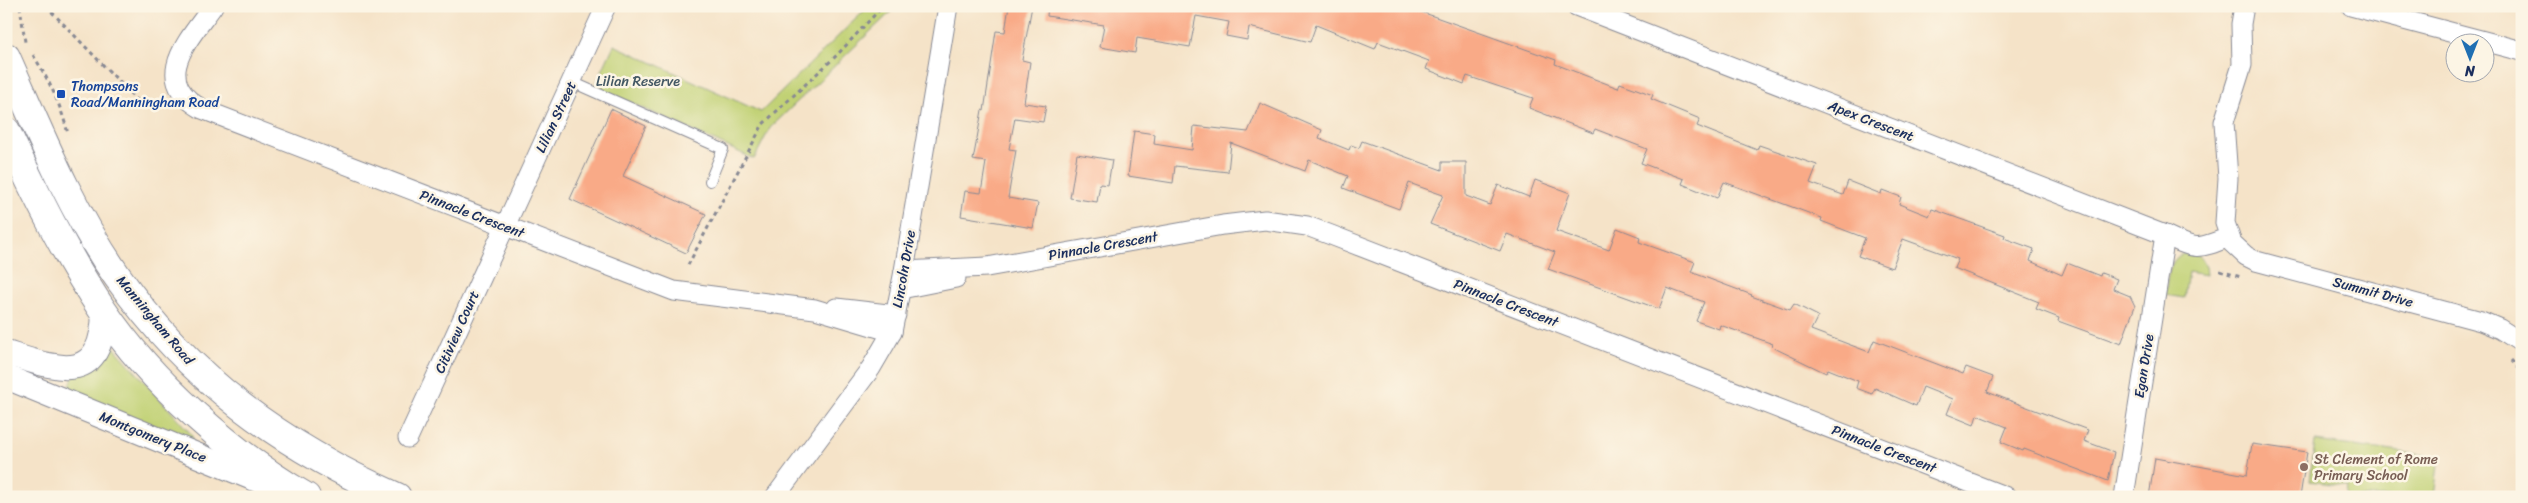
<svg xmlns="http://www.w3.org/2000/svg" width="2528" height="503" viewBox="0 0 2528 503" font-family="Sriracha,sans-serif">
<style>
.green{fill:#c1d174;stroke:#6e8069}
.building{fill:#f9aa87}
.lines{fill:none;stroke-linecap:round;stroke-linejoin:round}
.service-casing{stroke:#888993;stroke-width:12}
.minor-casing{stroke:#888993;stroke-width:21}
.tertiary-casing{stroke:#888993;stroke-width:26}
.primary-casing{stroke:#888993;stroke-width:30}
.path{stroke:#888993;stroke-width:3;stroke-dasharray:4 4;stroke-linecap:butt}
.service{stroke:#fff;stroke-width:10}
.minor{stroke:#fff;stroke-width:19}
.tertiary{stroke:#fff;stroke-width:24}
.primary{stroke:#fff;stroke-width:28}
.transit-dot{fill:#1a4fb4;stroke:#fcf5e5;stroke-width:2}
.education-dot{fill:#8d6e63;stroke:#fcf5e5;stroke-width:2}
.labels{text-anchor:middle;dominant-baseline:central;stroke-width:5;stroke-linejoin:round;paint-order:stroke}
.park-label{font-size:14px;fill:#445864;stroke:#fcf5e5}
.transit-label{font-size:14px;fill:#164399;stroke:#fcf5e5;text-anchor:start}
.street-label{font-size:14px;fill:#1b2f5e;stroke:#fcf5e5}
.education-label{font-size:14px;fill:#785e54;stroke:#fcf5e5;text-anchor:start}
</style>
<rect width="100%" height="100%" fill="#fcf5e5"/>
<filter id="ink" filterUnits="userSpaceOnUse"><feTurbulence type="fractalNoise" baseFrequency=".02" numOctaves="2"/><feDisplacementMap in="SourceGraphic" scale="10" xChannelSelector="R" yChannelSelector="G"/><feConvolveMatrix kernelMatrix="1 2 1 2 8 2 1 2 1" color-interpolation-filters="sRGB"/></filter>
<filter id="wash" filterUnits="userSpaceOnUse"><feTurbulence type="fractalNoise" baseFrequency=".0096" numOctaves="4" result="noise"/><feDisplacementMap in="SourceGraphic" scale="20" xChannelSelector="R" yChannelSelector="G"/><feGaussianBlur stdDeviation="1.12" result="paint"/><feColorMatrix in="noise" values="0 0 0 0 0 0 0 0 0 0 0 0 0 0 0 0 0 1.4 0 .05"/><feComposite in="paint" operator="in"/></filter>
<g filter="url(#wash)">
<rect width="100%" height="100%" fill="#f5e3c8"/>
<g class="green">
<polygon points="869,6 897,6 770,128 754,159 595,86 614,45 761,112"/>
<path d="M 2183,254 L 2199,255 L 2206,267 L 2207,275 L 2188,272 L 2184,298 L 2165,295 C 2167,282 2168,259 2183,254 Z"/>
<polygon points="111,344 192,435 193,440 67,394 73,377"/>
<polygon points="2315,441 2439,457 2434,497 2346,497 2347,486 2310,481"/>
</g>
<g id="blocks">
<g class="building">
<polygon points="1009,6 1032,6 1022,60 1030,62 1024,103 1046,106 1043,122 1015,118 1009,149 1016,150 1008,198 1038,203 1033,228 961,216 965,191 981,193 986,162 973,160 976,144 982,110 984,111 996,31 1005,32"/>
<polygon points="1048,6 1418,6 1416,10 1556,60 1555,64 1618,88 1620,83 1653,95 1651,99 1700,119 1697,126 1757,150 1759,145 1817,165 1810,183 1843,195 1848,181 1881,194 1882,190 1901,197 1899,204 1929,216 1932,209 2005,235 2004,238 2034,249 2030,261 2062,275 2067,263 2100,276 2101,273 2117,279 2113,289 2130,296 2135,306 2121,344 2058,321 2059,318 2036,309 2039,302 1954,268 1958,259 1903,239 1892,268 1858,256 1865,238 1821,221 1822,218 1724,182 1717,198 1682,184 1684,179 1641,163 1647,149 1595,129 1593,133 1529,108 1533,98 1467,76 1464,84 1426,69 1429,61 1378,42 1375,49 1316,25 1310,42 1249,27 1247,40 1226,36 1229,22 1196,16 1190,47 1137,38 1135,53 1100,47 1104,25 1047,16"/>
<polygon points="1260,103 1322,130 1319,138 1349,150 1351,145 1359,148 1362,141 1442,170 1442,162 1466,162 1466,196 1490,205 1498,185 1529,197 1535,180 1570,193 1556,231 1609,250 1617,228 1640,237 1639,242 1695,262 1691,272 1752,295 1751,296 1790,310 1794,304 1818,316 1811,330 1869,352 1874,340 1963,374 1966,367 1993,377 1987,392 2088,430 2084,441 2114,452 2108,481 2024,449 2023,451 2001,442 2007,427 1977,415 1974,425 1947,414 1953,399 1923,387 1916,406 1875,388 1872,394 1856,388 1858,381 1828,369 1826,373 1772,347 1773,344 1720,325 1719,329 1696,321 1704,302 1667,288 1659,309 1548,269 1555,252 1507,234 1500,251 1430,224 1443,195 1409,183 1399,209 1343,188 1348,176 1309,160 1305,171 1231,143 1228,172 1175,166 1173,183 1128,176 1134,131 1155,134 1154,144 1192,150 1194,126 1248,132"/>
<polygon points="611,109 646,126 623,176 706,214 686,253 570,199"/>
<polygon points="1077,154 1112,160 1108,185 1100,184 1097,202 1070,198"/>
<polygon points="2252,444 2307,452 2300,497 2149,497 2155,458 2247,475"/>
</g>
</g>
</g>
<g filter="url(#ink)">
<use href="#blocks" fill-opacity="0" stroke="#888993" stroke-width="1"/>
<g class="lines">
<defs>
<polyline id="service" points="572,82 723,149 710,181"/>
<g id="minor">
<path d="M 213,6 C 189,40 149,79 202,109 L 674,291 L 815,309 L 892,332"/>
<path d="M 1576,6 L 2165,235 C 2196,250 2197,250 2229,237"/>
<polyline points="2244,6 2241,24 2242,65 2224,122 2228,178 2225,223 2232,243 2246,256 2256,261 2481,321 2500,329 2522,343"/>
<polyline points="2351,6 2522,51"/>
<polyline points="904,271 987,267 1223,225 1265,220 1307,226 1331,235 2007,497"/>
<polyline points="901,289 956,278"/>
<polyline points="836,308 896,315"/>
<polyline points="408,438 606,6"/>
<polyline points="775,497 871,368 892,332 904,271 948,6"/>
<polyline points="2124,497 2165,235"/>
</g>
<g id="tertiary">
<path d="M 6,353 C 58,369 102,387 104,312"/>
<polyline points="6,377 277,488"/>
</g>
<g id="primary">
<path d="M 6,57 C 39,131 70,209 117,276 C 189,379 283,447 397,497"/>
<path d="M 6,131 C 35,193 65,254 103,311 C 150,381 233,455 306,497"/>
</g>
</defs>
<use href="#service" class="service-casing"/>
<use href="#minor" class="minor-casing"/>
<use href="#tertiary" class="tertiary-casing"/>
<use href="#primary" class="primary-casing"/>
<g class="path">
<polyline points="20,6 25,42"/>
<path d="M 46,6 L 136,99 C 146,105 151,106 162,101 L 165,104"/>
<path d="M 33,55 C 49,80 61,105 68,134"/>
<polyline points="688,265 763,124 837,55 883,6"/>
<polyline points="2220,271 2241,277"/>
<polyline points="2511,360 2522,372"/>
</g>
<use href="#service" class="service"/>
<use href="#minor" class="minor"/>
<use href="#tertiary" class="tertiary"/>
<use href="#primary" class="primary"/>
</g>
</g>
<rect class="transit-dot" x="56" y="89" width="10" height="10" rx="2.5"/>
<circle class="education-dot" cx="2304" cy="467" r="5"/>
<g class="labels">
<g class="park-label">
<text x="638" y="81">Lilian Reserve</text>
</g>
<g class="transit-label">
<text x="71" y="86">Thompsons<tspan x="71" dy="16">Road/Manningham Road</tspan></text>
</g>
<g class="street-label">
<text transform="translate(556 117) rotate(-65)">Lilian Street</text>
<text transform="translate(1871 121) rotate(21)">Apex Crescent</text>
<text transform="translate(472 214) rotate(21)">Pinnacle Crescent</text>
<text transform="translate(1103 246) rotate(-10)">Pinnacle Crescent</text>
<text transform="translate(904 269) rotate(-80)">Lincoln Drive</text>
<text transform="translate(2373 292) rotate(15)">Summit Drive</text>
<text transform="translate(1506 303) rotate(21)">Pinnacle Crescent</text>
<text transform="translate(155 320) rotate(50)">Manningham Road</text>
<text transform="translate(457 332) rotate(-66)">Citiview Court</text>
<text transform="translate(2144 366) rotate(-81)">Egan Drive</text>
<text transform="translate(153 437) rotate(22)">Montgomery Place</text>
<text transform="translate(1884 449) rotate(21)">Pinnacle Crescent</text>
</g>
<g class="education-label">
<text x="2314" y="459">St Clement of Rome<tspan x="2314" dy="16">Primary School</tspan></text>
</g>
</g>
<rect width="2528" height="503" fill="none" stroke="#fcf5e5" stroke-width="25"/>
<g transform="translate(2470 58) rotate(180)"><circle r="24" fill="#fcf5e5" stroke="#a2a6af"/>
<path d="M0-4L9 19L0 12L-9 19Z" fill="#1f6fb2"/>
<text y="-8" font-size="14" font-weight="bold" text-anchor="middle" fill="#1b2f5e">N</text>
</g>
</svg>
